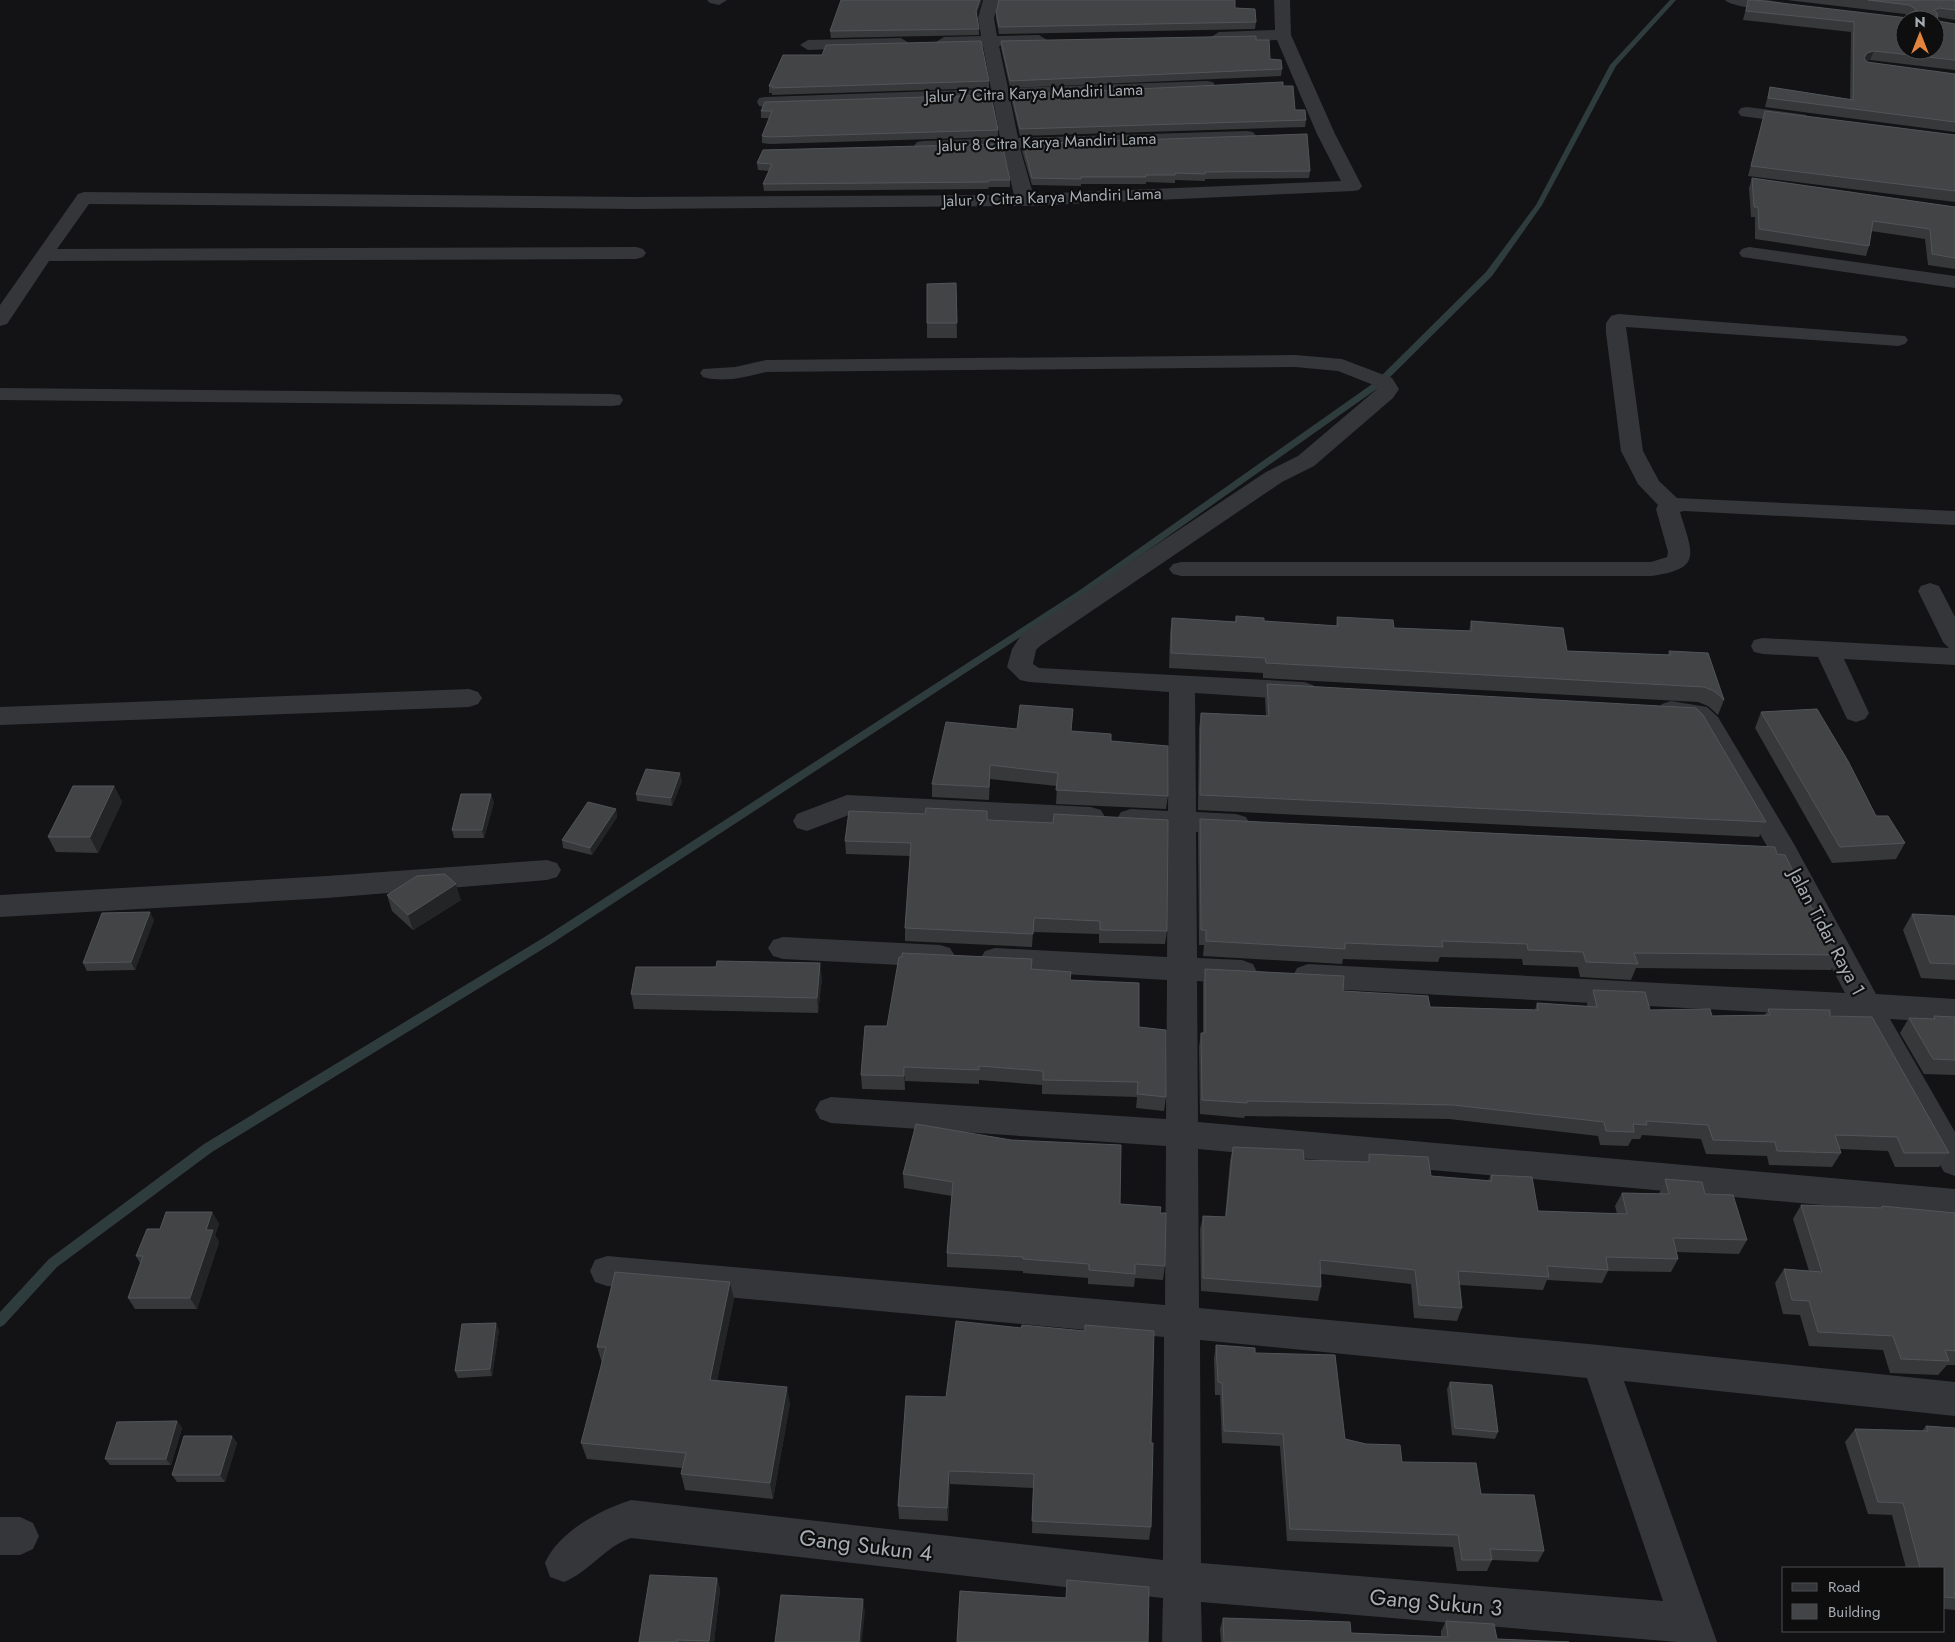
<svg xmlns="http://www.w3.org/2000/svg" width="1955" height="1642" viewBox="0 0 1955 1642" font-family="Jost,sans-serif">
<style>
.lines{fill:none;stroke-linecap:round;stroke-linejoin:round}
.stream{fill:#2f3c3e;fill-rule:evenodd}
.street{fill:#343639;fill-rule:evenodd}
.wall{fill:#363839}
.shaded-wall{fill:#232425}
.building{fill:#424446;stroke:#525558;fill-rule:evenodd}
.labels{text-anchor:middle;dominant-baseline:central;stroke-width:4.5;stroke-linejoin:round;paint-order:stroke}
.far-street-label{font-size:16px;fill:#a6adb4;stroke:#0e0e0f}
.street-label{font-size:19px;fill:#a6adb4;stroke:#0e0e0f}
.near-street-label{font-size:22px;fill:#a6adb4;stroke:#0e0e0f}
</style>
<rect width="100%" height="100%" fill="#131315"/>
<g class="lines">
<polygon class="stream" points="1670,0 1676,0 1616,66 1542,205 1492,276 1381,386 1086,594 551,944 212,1152 57,1267 4,1325 0,1327 0,1312 49,1259 204,1144 543,938 1080,590 1375,382 1486,272 1536,205 1610,65"/>
<g class="street">
<polygon points="707,0 727,0 719,5 710,3"/>
<polygon points="983,0 999,0 994,18 997,36 1039,35 1047,40 1039,45 999,46 1008,88 1207,81 1213,82 1215,86 1213,90 1207,91 1010,98 1018,138 1247,131 1253,132 1256,136 1253,140 1247,141 1020,148 1033,194 1341,181 1317,134 1277,40 1219,42 1211,37 1219,32 1275,30 1274,0 1290,0 1291,35 1335,134 1362,186 1359,190 1353,191 1025,206 635,209 89,204 57,249 636,247 643,249 646,253 643,257 636,259 49,261 7,324 0,326 0,305 78,194 84,192 635,197 1014,195 1003,149 923,151 917,150 914,146 917,142 923,141 1000,138 993,99 765,107 759,106 757,102 759,98 765,97 991,89 983,46 944,47 936,42 944,37 981,36 978,18"/>
<path d="M 1725,0 L 1767,0 L 1789,4 L 1792,7 C 1786,15 1730,7 1725,0 Z"/>
<polygon points="901,38 909,43 907,46 808,50 800,45 808,40"/>
<polygon points="1747,107 1800,114 1806,115 1809,119 1806,123 1800,124 1741,116 1738,112 1741,108"/>
<polygon points="1749,247 1955,276 1955,288 1742,257 1739,253 1742,249"/>
<path d="M 1618,314 L 1905,336 L 1908,340 L 1905,344 L 1898,346 L 1626,327 L 1643,451 L 1659,481 L 1677,498 L 1955,511 L 1955,525 L 1684,511 L 1680,512 C 1692,553 1704,569 1651,576 L 1181,576 L 1173,574 L 1169,569 L 1173,564 L 1181,562 L 1651,562 L 1667,557 L 1668,552 L 1656,509 L 1658,505 L 1638,484 L 1621,451 L 1606,333 L 1606,323 L 1611,316 Z"/>
<path d="M 1295,355 L 1342,359 L 1392,378 L 1399,389 L 1393,398 L 1314,466 L 1282,482 L 1040,646 L 1036,650 L 1033,664 L 1039,668 L 1304,682 L 1313,685 L 1317,691 L 1313,697 L 1304,700 L 1195,693 L 1196,812 L 1236,814 L 1246,817 L 1250,824 L 1246,831 L 1236,834 L 1196,832 L 1197,958 L 1242,960 L 1253,964 L 1257,972 L 1253,980 L 1242,984 L 1197,981 L 1198,1122 L 1955,1189 L 1955,1217 L 1198,1149 L 1199,1308 L 1599,1345 L 1955,1382 L 1955,1416 L 1624,1381 L 1717,1642 L 1677,1642 L 1201,1602 L 1202,1642 L 1162,1642 L 1163,1598 L 631,1538 C 606,1546 589,1572 564,1582 L 550,1577 L 545,1563 C 558,1532 600,1510 631,1500 L 1163,1560 L 1164,1337 L 607,1286 L 595,1282 L 590,1271 L 595,1260 L 607,1256 L 1165,1305 L 1166,1146 L 831,1123 L 820,1119 L 815,1110 L 820,1101 L 831,1097 L 1166,1119 L 1167,980 L 995,970 L 985,967 L 980,959 L 985,951 L 995,948 L 1167,957 L 1168,831 L 1131,829 L 1121,826 L 1117,819 L 1121,812 L 1131,809 L 1168,811 L 1169,692 L 1029,682 L 1020,680 L 1007,667 L 1012,649 L 1022,634 L 1266,472 L 1298,456 L 1377,389 L 1376,386 L 1338,371 L 1295,367 L 766,372 C 745,377 724,383 703,377 L 700,373 L 703,369 L 735,367 L 766,360 ZM 1200,1340 L 1587,1378 L 1663,1601 L 1201,1563 Z"/>
<polygon points="0,388 612,394 620,395 623,400 620,405 612,406 0,400"/>
<polygon points="1930,583 1939,586 1955,617 1955,665 1844,659 1869,713 1865,719 1856,722 1847,719 1818,657 1763,654 1754,652 1751,646 1754,640 1763,638 1949,648 1943,642 1918,591 1921,586"/>
<polygon points="469,689 478,692 482,698 478,704 469,707 0,725 0,707"/>
<polygon points="1671,701 1707,707 1718,717 1794,844 1876,994 1955,999 1955,1023 1890,1019 1955,1132 1955,1176 1944,1172 1858,1017 1308,988 1297,984 1293,976 1297,968 1308,964 1845,993 1771,853 1699,729 1691,721 1662,716 1658,710 1662,704"/>
<polygon points="847,795 1091,807 1101,810 1105,817 1101,824 1091,827 849,815 807,831 797,828 793,821 797,814"/>
<polygon points="547,860 557,863 561,870 557,877 547,880 327,898 0,917 0,895 327,876"/>
<polygon points="783,937 940,945 950,948 955,956 950,964 940,967 783,959 773,956 768,948 773,940"/>
<polygon points="0,1517 20,1517 33,1523 39,1536 33,1549 20,1555 0,1555"/>
</g>
</g>
<g class="wall">
<polygon points="1748,0 1908,18 1909,16 1905,14 1787,0 1955,0 1955,20 1938,17 1938,21 1955,24 1955,70 1870,60 1866,61 1867,62 1955,74 1955,132 1765,107 1770,87 1850,99 1851,32 1743,20"/>
<polygon points="1235,8 1256,22 1255,29 999,34 996,18 996,12"/>
<polygon points="977,16 979,29 979,35 831,38 830,31"/>
<polygon points="1256,40 1270,59 1282,69 1281,76 1010,88 1001,48 1001,41"/>
<polygon points="822,55 989,81 989,88 772,95 772,93 769,93 769,86"/>
<polygon points="1283,86 1295,110 1306,120 1305,127 1020,136 1012,102 1012,95"/>
<polygon points="991,95 998,130 998,137 770,144 762,143 762,136 769,118 761,118 761,111"/>
<polygon points="1765,111 1955,135 1955,202 1748,176"/>
<polygon points="1023,144 1310,171 1309,178 1205,179 1205,181 1175,180 1175,183 1146,182 1146,184 1081,184 1081,186 1032,185 1022,151"/>
<polygon points="763,150 1010,180 1010,187 989,187 988,189 764,191 763,184 769,171 758,170 757,163"/>
<polygon points="1752,178 1955,207 1955,269 1928,265 1925,239 1871,231 1869,246 1866,256 1755,239 1755,217 1751,217 1749,188"/>
<polygon points="956,283 957,338 927,338 927,323"/>
<polygon points="1236,616 1264,621 1336,626 1337,617 1394,628 1469,631 1471,621 1567,651 1668,655 1669,651 1724,700 1718,715 1708,706 1698,702 1263,678 1263,673 1169,668 1170,633 1172,618 1235,622"/>
<polygon points="1267,684 1766,822 1759,837 1198,810 1199,728 1201,713 1266,716 1265,699"/>
<polygon points="1761,712 1905,843 1896,859 1832,863 1755,728"/>
<polygon points="1017,729 1072,731 1111,741 1168,796 1166,809 1056,804 1057,786 990,779 989,800 932,797 932,784"/>
<polygon points="682,781 672,806 637,801 636,794"/>
<polygon points="114,786 122,802 98,853 56,852 48,837"/>
<polygon points="494,802 484,838 454,838 452,830"/>
<polygon points="616,809 617,817 592,855 563,848 562,840"/>
<polygon points="987,811 987,820 1167,931 1165,944 1099,943 1099,934 1033,932 1032,947 905,941 905,928 910,856 846,854 845,841 925,814"/>
<polygon points="1200,819 1777,854 1812,909 1839,955 1831,970 1636,968 1631,980 1580,977 1578,967 1523,965 1522,959 1440,957 1438,962 1343,959 1342,964 1203,956 1204,945 1199,945 1198,834"/>
<polygon points="387,895 461,900 413,930 392,911"/>
<polygon points="1912,914 1955,916 1955,980 1921,978 1903,930"/>
<polygon points="154,920 135,970 87,971 83,963"/>
<polygon points="1205,969 1343,991 1430,1007 1535,1010 1537,1003 1587,1006 1587,1004 1593,990 1650,1010 1712,1016 1765,1015 1768,1009 1830,1016 1949,1153 1939,1167 1895,1167 1888,1151 1840,1149 1841,1153 1832,1167 1769,1165 1767,1156 1706,1154 1701,1139 1642,1135 1640,1139 1632,1139 1628,1146 1600,1145 1598,1136 1449,1119 1245,1116 1244,1118 1200,1114 1199,1047 1201,1033 1203,1033 1203,983"/>
<polygon points="822,978 818,1013 634,1009 631,994"/>
<polygon points="1070,980 1139,1027 1166,1097 1164,1111 1136,1108 1137,1097 1042,1094 1042,1085 979,1080 979,1084 905,1081 905,1090 862,1089 861,1075 887,1026"/>
<polygon points="1934,1016 1955,1017 1955,1076 1955,1075 1924,1074 1900,1033 1909,1018 1932,1019"/>
<polygon points="1233,1147 1304,1160 1366,1162 1369,1154 1431,1176 1488,1181 1491,1175 1538,1211 1617,1214 1615,1206 1622,1193 1659,1194 1665,1179 1705,1194 1747,1240 1739,1254 1676,1252 1678,1259 1671,1272 1608,1271 1602,1283 1547,1280 1543,1290 1460,1285 1462,1308 1457,1321 1414,1318 1411,1284 1321,1274 1321,1287 1318,1301 1201,1291 1200,1229 1203,1216 1225,1217 1230,1161"/>
<polygon points="903,1174 1120,1204 1160,1213 1165,1266 1163,1280 1135,1278 1134,1287 1088,1284 1088,1278 1023,1273 1023,1271 947,1267 947,1253 952,1196 904,1188"/>
<polygon points="1801,1205 1880,1208 1882,1206 1955,1213 1955,1365 1947,1365 1938,1375 1890,1373 1883,1350 1809,1346 1800,1315 1783,1314 1775,1283 1784,1269 1809,1271 1793,1219"/>
<polygon points="212,1212 219,1224 215,1235 219,1242 197,1309 135,1309 128,1298 140,1263 136,1256 160,1229"/>
<polygon points="730,1282 734,1299 717,1380 790,1403 773,1499 685,1490 681,1474 682,1468 587,1459 581,1443 602,1363 597,1347"/>
<polygon points="499,1330 492,1376 458,1378 455,1371"/>
<polygon points="1216,1345 1255,1353 1345,1439 1481,1494 1544,1551 1538,1562 1492,1560 1487,1571 1457,1571 1453,1547 1287,1541 1280,1446 1222,1443 1220,1395 1215,1395 1214,1358"/>
<polygon points="1450,1382 1498,1432 1495,1439 1452,1435 1447,1389"/>
<polygon points="906,1396 1151,1443 1151,1527 1149,1540 1032,1533 1033,1488 950,1484 948,1521 899,1519 898,1506"/>
<polygon points="177,1421 182,1428 171,1465 110,1465 105,1459"/>
<polygon points="1926,1426 1955,1428 1955,1610 1944,1609 1944,1568 1906,1568 1892,1515 1868,1514 1845,1442 1855,1429 1922,1431"/>
<polygon points="232,1436 237,1443 225,1482 177,1482 172,1475"/>
<polygon points="717,1578 720,1590 714,1642 639,1642"/>
<polygon points="1223,1618 1351,1633 1441,1636 1441,1631 1446,1621 1497,1639 1569,1642 1221,1642 1220,1629"/>
</g>
<g class="shaded-wall">
<polygon points="980,0 982,0 976,18 976,11"/>
<polygon points="1874,51 1870,60 1863,62 1864,58 1867,53"/>
<polygon points="680,773 682,781 672,806 671,798"/>
<polygon points="114,786 122,802 98,853 90,837"/>
<polygon points="491,794 494,802 484,838 482,830"/>
<polygon points="616,809 617,817 592,855 590,848"/>
<polygon points="456,884 461,900 413,930 408,915"/>
<polygon points="150,912 154,920 135,970 131,962"/>
<polygon points="820,963 822,978 818,1013 817,998"/>
<polygon points="904,1067 905,1081 905,1090 904,1076"/>
<polygon points="212,1212 219,1224 215,1235 219,1242 197,1309 190,1298 206,1230"/>
<polygon points="730,1282 734,1299 714,1396 710,1380"/>
<polygon points="496,1323 499,1330 492,1376 490,1369"/>
<polygon points="787,1387 790,1403 773,1499 770,1483"/>
<polygon points="177,1421 182,1428 171,1465 166,1459"/>
<polygon points="232,1436 237,1443 225,1482 220,1475"/>
<polygon points="949,1471 950,1484 948,1521 947,1508"/>
<polygon points="717,1578 720,1590 714,1642 709,1642"/>
<polygon points="863,1599 865,1611 862,1642 859,1642"/>
</g>
<g class="building">
<polygon points="841,0 980,0 976,11 979,29 830,31"/>
<polygon points="999,0 1235,0 1235,8 1255,9 1256,22 999,27 996,12"/>
<path d="M 1748,0 L 1755,0 L 1908,18 L 1910,13 L 1917,10 L 1909,5 L 1868,0 L 1955,0 L 1955,10 L 1939,8 L 1934,10 L 1937,13 L 1938,21 L 1955,24 L 1955,60 L 1874,51 L 1867,53 L 1864,58 L 1867,62 L 1955,74 L 1955,122 L 1768,98 L 1770,87 L 1853,100 L 1854,22 L 1746,11 ZM 1905,20 L 1935,20 L 1935,50 L 1905,50 Z"/>
<polygon points="1256,36 1256,40 1269,40 1270,59 1281,60 1282,69 1010,81 1001,41"/>
<polygon points="981,41 989,81 772,88 773,86 769,86 783,55 822,55 826,45"/>
<polygon points="1283,82 1283,86 1293,86 1295,110 1305,110 1306,120 1020,129 1012,95"/>
<polygon points="991,95 998,130 769,137 762,136 772,111 761,111 765,102"/>
<polygon points="1765,111 1955,135 1955,191 1751,166"/>
<polygon points="1307,134 1310,171 1205,172 1205,174 1175,173 1175,175 1146,175 1146,177 1081,177 1081,179 1032,178 1023,144"/>
<polygon points="1002,144 1010,180 989,180 988,182 763,184 772,164 757,163 763,150"/>
<polygon points="1752,178 1955,207 1955,258 1932,254 1930,229 1873,221 1869,246 1759,229 1758,207 1754,207"/>
<polygon points="956,283 957,323 927,323 927,284"/>
<polygon points="1236,616 1264,618 1264,621 1338,626 1337,617 1393,620 1394,628 1472,631 1471,621 1563,628 1567,651 1671,655 1669,651 1708,653 1724,700 1714,691 1704,687 1266,663 1265,658 1171,653 1172,618 1236,622"/>
<polygon points="1267,684 1696,708 1703,715 1766,822 1200,795 1201,713 1269,716"/>
<polygon points="1020,705 1073,709 1071,731 1111,734 1111,741 1168,746 1168,796 1056,790 1058,773 990,765 989,787 932,784 946,722 1017,729"/>
<polygon points="1817,709 1848,761 1876,816 1888,816 1905,843 1840,847 1761,712"/>
<polygon points="646,769 680,773 671,798 636,794"/>
<polygon points="73,786 114,786 90,837 48,837"/>
<polygon points="461,794 491,794 482,830 452,830"/>
<polygon points="588,802 616,809 590,848 562,840"/>
<polygon points="926,808 987,811 987,820 1053,823 1054,814 1168,820 1167,931 1100,930 1100,921 1034,918 1033,934 905,928 911,843 845,841 849,811 925,814"/>
<polygon points="1200,819 1775,847 1777,854 1785,855 1812,909 1814,909 1839,955 1634,953 1638,964 1586,962 1583,952 1528,950 1527,944 1442,941 1443,947 1345,943 1345,949 1206,941 1206,930 1201,930"/>
<polygon points="445,874 456,884 408,915 387,895 417,876"/>
<polygon points="150,912 131,962 83,963 102,913"/>
<polygon points="1912,914 1955,916 1955,964 1930,963"/>
<polygon points="902,953 1032,959 1031,969 1071,972 1070,980 1139,983 1139,1027 1166,1030 1166,1097 1137,1094 1138,1082 1043,1080 1043,1071 979,1066 979,1070 904,1067 904,1076 861,1075 865,1026 887,1026 899,957 902,957"/>
<polygon points="717,961 820,963 817,998 631,994 636,967 716,967"/>
<polygon points="1205,969 1344,976 1343,991 1428,996 1430,1007 1538,1010 1537,1003 1597,1007 1593,990 1645,992 1650,1010 1710,1009 1712,1016 1770,1015 1768,1009 1830,1010 1830,1016 1872,1017 1949,1153 1904,1153 1897,1137 1835,1135 1841,1153 1777,1151 1775,1142 1713,1140 1708,1125 1646,1121 1647,1125 1633,1124 1634,1132 1606,1131 1604,1122 1453,1105 1247,1101 1247,1103 1202,1100 1201,1033 1205,1033"/>
<polygon points="1934,1016 1955,1017 1955,1060 1933,1059 1909,1018 1935,1019"/>
<polygon points="916,1124 1011,1140 1121,1145 1120,1204 1161,1207 1160,1213 1166,1213 1165,1266 1135,1264 1135,1274 1089,1270 1089,1264 1023,1259 1023,1257 947,1253 953,1182 903,1174"/>
<polygon points="1233,1147 1303,1150 1304,1160 1369,1162 1369,1154 1428,1157 1431,1176 1492,1181 1491,1175 1532,1177 1538,1211 1627,1214 1622,1193 1669,1194 1665,1179 1702,1182 1705,1194 1733,1195 1747,1240 1673,1238 1678,1259 1606,1257 1608,1270 1547,1266 1549,1277 1458,1271 1462,1308 1419,1305 1415,1270 1320,1260 1321,1287 1203,1278 1203,1216 1226,1217"/>
<polygon points="1801,1205 1882,1208 1882,1206 1955,1213 1955,1351 1945,1350 1949,1361 1901,1359 1893,1336 1818,1332 1809,1301 1792,1300 1784,1269 1822,1272"/>
<polygon points="166,1212 212,1212 206,1230 213,1230 190,1298 128,1298 143,1256 136,1256 147,1229 160,1229"/>
<polygon points="615,1272 730,1282 710,1380 787,1387 770,1483 681,1474 686,1453 581,1443 606,1347 597,1347"/>
<polygon points="956,1321 1021,1328 1022,1325 1085,1331 1085,1325 1154,1331 1151,1443 1153,1443 1151,1527 1032,1521 1034,1474 949,1471 947,1508 898,1506 906,1396 946,1397"/>
<polygon points="496,1323 490,1369 455,1371 462,1324"/>
<polygon points="1216,1345 1255,1348 1255,1353 1335,1355 1345,1439 1366,1444 1400,1445 1402,1462 1476,1463 1481,1494 1534,1495 1544,1551 1490,1549 1492,1560 1462,1560 1458,1535 1290,1529 1283,1434 1224,1431 1222,1383 1218,1382"/>
<polygon points="1450,1382 1492,1385 1498,1432 1455,1428"/>
<polygon points="177,1421 166,1459 105,1459 117,1422"/>
<polygon points="1926,1426 1955,1428 1955,1598 1944,1597 1944,1568 1920,1568 1903,1503 1878,1502 1855,1429 1928,1431"/>
<polygon points="184,1436 232,1436 220,1475 172,1475"/>
<polygon points="650,1575 717,1578 709,1641 677,1640 677,1642 639,1642"/>
<polygon points="1067,1580 1149,1587 1148,1642 957,1642 960,1591 1066,1598"/>
<polygon points="781,1595 863,1599 859,1642 775,1642"/>
<polygon points="1223,1618 1350,1622 1351,1633 1448,1637 1446,1621 1494,1624 1497,1639 1569,1642 1224,1642"/>
</g>
<g class="labels">
<g class="far-street-label">
<text transform="translate(1034 93) rotate(-2)">Jalur 7 Citra Karya Mandiri Lama</text>
<text transform="translate(1047 142) rotate(-2)">Jalur 8 Citra Karya Mandiri Lama</text>
<text transform="translate(1052 197) rotate(-2)">Jalur 9 Citra Karya Mandiri Lama</text>
</g>
<g class="street-label">
<text transform="translate(1827 932) rotate(62)">Jalan Tidar Raya 1</text>
</g>
<g class="near-street-label">
<text transform="translate(866 1545) rotate(7)">Gang Sukun 4</text>
<text transform="translate(1436 1602) rotate(5)">Gang Sukun 3</text>
</g>
</g>
<rect x="1782" y="1567" width="162" height="65" fill="#0e0e0f" stroke="#4b4e51"/>
<rect x="1792" y="1583" width="25" height="8" fill="#343639" stroke="#4b4e51"/>
<text x="1828" y="1592" font-size="15" fill="#a6adb4">Road</text>
<rect x="1792" y="1604" width="25" height="15" fill="#424446" stroke="#4b4e51"/>
<text x="1828" y="1617" font-size="15" fill="#a6adb4">Building</text>
<g transform="translate(1920 35)"><circle r="24" fill="#0e0e0f" stroke="#4b4e51"/>
<path d="M0-4L9 19L0 12L-9 19Z" fill="#e3843d"/>
<text y="-8" font-size="14" font-weight="bold" text-anchor="middle" fill="#a6adb4">N</text>
</g>
</svg>
